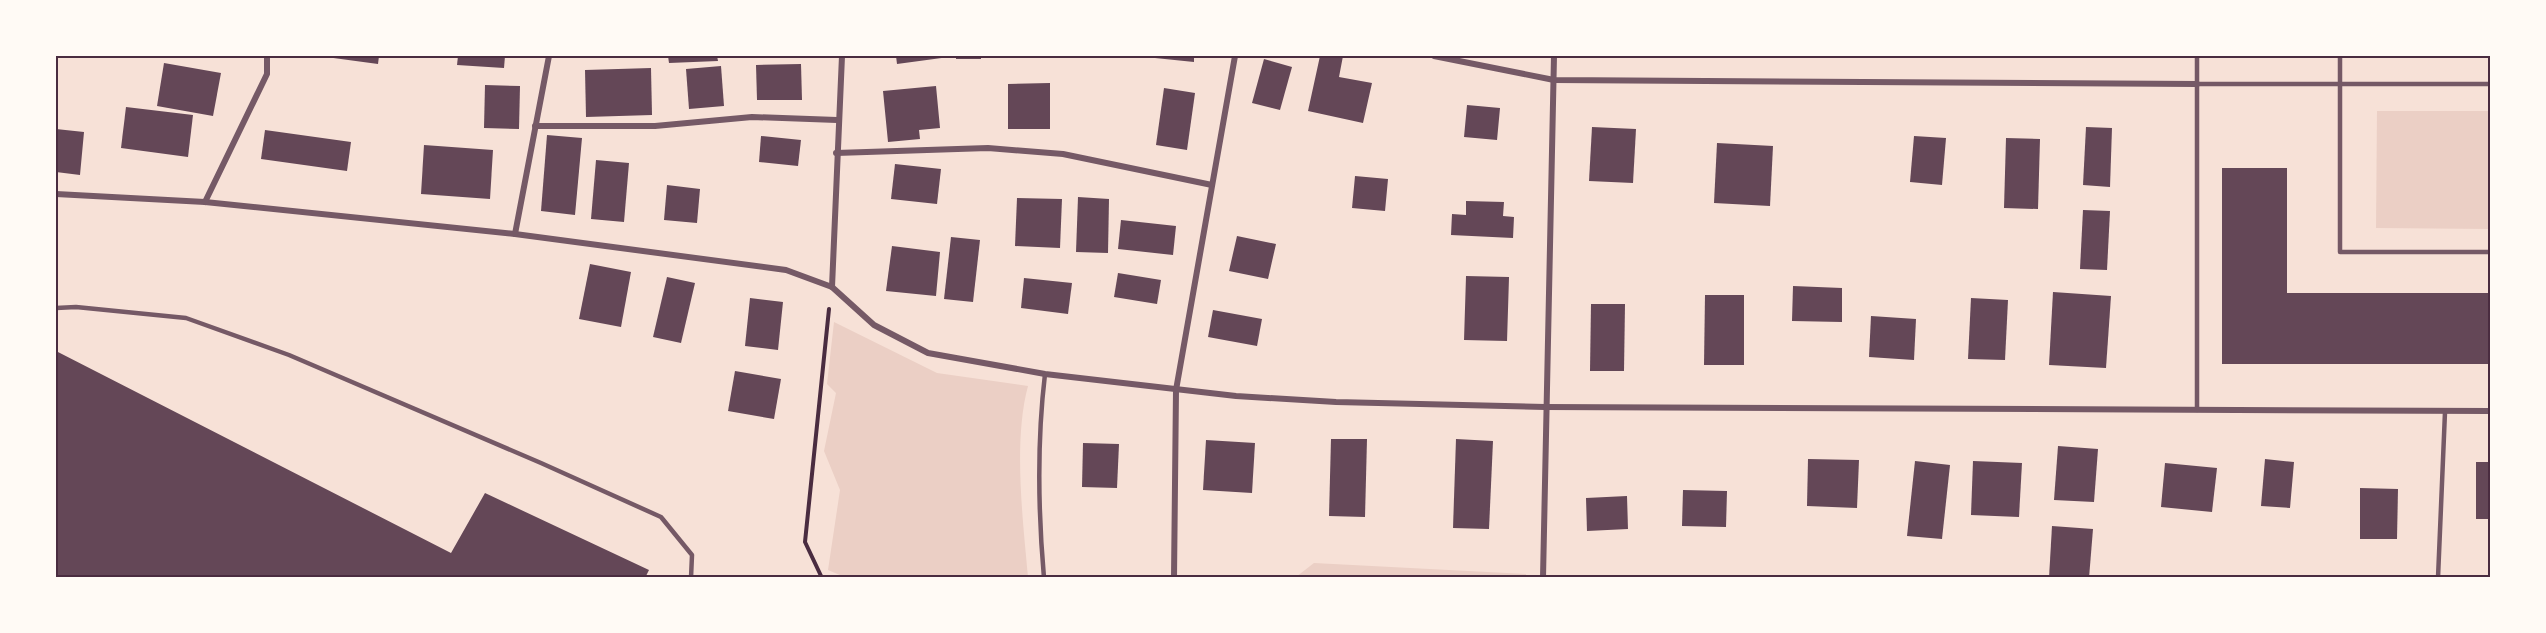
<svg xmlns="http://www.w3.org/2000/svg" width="2546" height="633" viewBox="0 0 2546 633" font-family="'Fira Sans Condensed',sans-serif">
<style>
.green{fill:#ebcfc5}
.building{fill:#644757}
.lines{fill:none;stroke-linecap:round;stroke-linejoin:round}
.path{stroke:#4a2c40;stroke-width:4}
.service{stroke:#755966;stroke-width:4.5}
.minor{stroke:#755966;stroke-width:6}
.neatline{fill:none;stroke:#4a2c40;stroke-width:2}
</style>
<rect width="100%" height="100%" fill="#f7e1d7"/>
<g class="green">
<polygon points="2377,111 2490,111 2490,229 2376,228"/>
<path d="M 834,322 L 937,373 L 1028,386 C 1013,441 1023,521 1028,577 L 847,578 L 828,570 L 840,490 L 824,451 L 836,393 L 827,384 Z"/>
<polygon points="1314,563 1526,574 1526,577 1296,577"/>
</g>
<g class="building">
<polygon points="326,56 379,56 378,64 326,57"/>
<polygon points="458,56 505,56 504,68 457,65"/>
<polygon points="668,56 717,56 718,61 669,63"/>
<polygon points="896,56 949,56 949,57 897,64"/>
<rect x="956" y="56" width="25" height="3"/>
<polygon points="1156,56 1194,56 1194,62 1155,58"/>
<polygon points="1320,56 1343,56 1339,77 1372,83 1363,123 1308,111"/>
<polygon points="1264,59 1292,67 1280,110 1252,103"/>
<polygon points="164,63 221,73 213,116 157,106"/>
<polygon points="801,64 802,100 757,100 756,65"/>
<polygon points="721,66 724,106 689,109 686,69"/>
<polygon points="651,68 652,115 586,117 585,70"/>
<polygon points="1050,83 1050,129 1008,129 1008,84"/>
<polygon points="485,85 520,86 519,129 484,128"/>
<polygon points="936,86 940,128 919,130 920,139 888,142 883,91"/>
<polygon points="1164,88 1195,93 1187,150 1156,145"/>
<polygon points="1467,105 1500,108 1497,140 1464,137"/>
<polygon points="126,107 193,115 188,157 121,148"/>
<polygon points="1592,127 1636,129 1633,183 1589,181"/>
<polygon points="2086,127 2112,128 2110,187 2083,185"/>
<polygon points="56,129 84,132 80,175 56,172"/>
<polygon points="265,130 351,142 347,171 261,159"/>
<polygon points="547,135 582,138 575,215 541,211"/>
<polygon points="761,136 801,140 798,166 759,162"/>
<polygon points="1914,136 1946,138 1942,185 1910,182"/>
<polygon points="2006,138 2040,139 2038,209 2004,208"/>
<polygon points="1717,143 1773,146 1770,206 1714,203"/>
<polygon points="424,145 493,150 490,199 421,194"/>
<polygon points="596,160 629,163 624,222 591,219"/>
<polygon points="895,164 941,169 937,204 891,199"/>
<polygon points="2222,168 2287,168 2287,293 2490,293 2490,364 2222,364"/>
<polygon points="1355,176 1388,179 1385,211 1352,208"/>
<polygon points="667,185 700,189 697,223 664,220"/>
<polygon points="1078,197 1109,199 1108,253 1076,252"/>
<polygon points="1017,198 1062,199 1060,248 1015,246"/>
<polygon points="1466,201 1504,202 1503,216 1514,217 1513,238 1451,235 1452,214 1466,215"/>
<polygon points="2083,210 2110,211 2107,270 2080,269"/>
<polygon points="1121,220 1176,226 1173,255 1118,249"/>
<polygon points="1237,236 1276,244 1268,279 1229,271"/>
<polygon points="951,237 980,240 973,302 944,299"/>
<polygon points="892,246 940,252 936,296 886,291"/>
<polygon points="590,264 631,272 621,327 579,319"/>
<polygon points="1118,273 1161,280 1157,304 1114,297"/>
<polygon points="1466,276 1509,277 1507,341 1464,340"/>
<polygon points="667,277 695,283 681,343 653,337"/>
<polygon points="1024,278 1072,283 1068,314 1021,308"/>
<polygon points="1793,286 1842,288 1842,322 1792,321"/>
<polygon points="2053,292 2111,296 2106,368 2049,365"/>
<polygon points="1705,295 1744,295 1744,365 1704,365"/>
<polygon points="750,298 783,302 778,350 745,346"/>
<polygon points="1971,298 2008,300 2005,360 1968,359"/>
<polygon points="1591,304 1625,304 1624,371 1590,371"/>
<polygon points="1213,310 1262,319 1257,346 1208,337"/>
<polygon points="1871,316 1916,319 1914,360 1869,357"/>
<polygon points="56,351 451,553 485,493 649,570 645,578 56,578"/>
<polygon points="735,371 781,379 774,419 728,411"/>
<polygon points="1331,439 1367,439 1365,517 1329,516"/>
<polygon points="1456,439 1493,441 1489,529 1453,528"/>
<polygon points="1206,440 1255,443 1252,493 1203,490"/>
<polygon points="1083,443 1119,444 1117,488 1082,487"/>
<polygon points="2058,446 2098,449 2094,502 2054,500"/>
<polygon points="1808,459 1859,460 1857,508 1807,506"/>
<polygon points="2265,459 2294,462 2290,508 2261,506"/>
<polygon points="1915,461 1950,465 1942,539 1907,536"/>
<polygon points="1973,461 2022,463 2019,517 1971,515"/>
<rect x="2476" y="462" width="14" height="57"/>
<polygon points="2165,463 2217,468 2212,512 2161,507"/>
<polygon points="2360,488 2398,489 2397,539 2360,539"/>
<polygon points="1683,490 1727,491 1726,527 1682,526"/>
<polygon points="1627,496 1628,529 1587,531 1586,498"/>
<polygon points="2052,526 2093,529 2089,578 2049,578"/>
</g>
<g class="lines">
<polyline class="path" points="822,578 805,542 829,309"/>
<g class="service">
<polyline points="2340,56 2340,252 2490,252"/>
<polyline points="2197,84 2490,84"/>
<polyline points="56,308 76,307 186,318 289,355 541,463 661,517 692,555 691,578"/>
<polyline points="2197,410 2197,56"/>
<path d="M 1044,578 C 1038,510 1037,441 1045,374"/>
<polyline points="2438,578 2445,412"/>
</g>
<g class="minor">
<polyline points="1434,56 1554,80 2197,84"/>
<polyline points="535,126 655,126 752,117 837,120"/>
<polyline points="836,153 988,148 1063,154 1212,185"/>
<polyline points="56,194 205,202 515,234 786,270 832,287 874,325 928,353 1045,374 1236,396 1336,402 1545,407 2490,411"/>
<polyline points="205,202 267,74 267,56"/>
<polyline points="515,234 549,56"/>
<polyline points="832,287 842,56"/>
<polyline points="1174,578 1176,390 1235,56"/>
<polyline points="1543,578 1554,56"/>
</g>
</g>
<rect width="2546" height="633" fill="none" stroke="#fffaf5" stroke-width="114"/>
<rect x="57" y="57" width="2432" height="519" class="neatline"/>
</svg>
